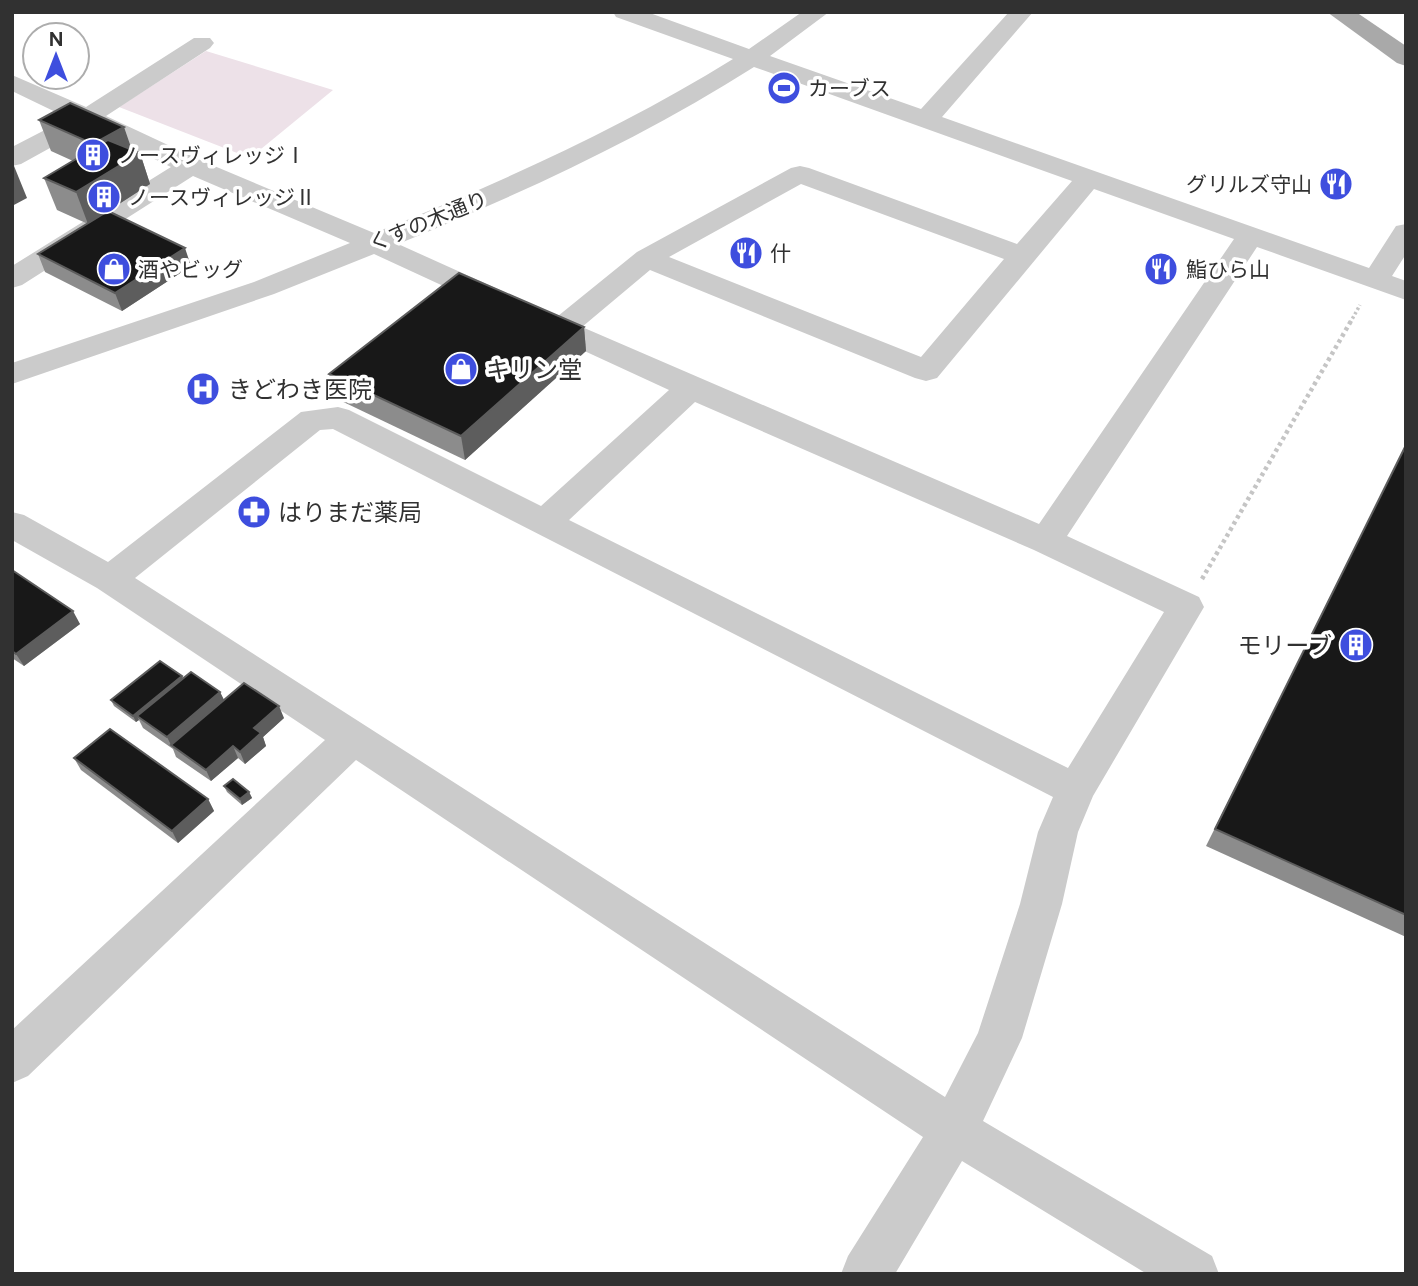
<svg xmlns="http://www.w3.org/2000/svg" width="1418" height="1286" viewBox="0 0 1418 1286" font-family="Figtree,'Noto Sans JP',sans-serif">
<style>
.green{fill:#ede1e8}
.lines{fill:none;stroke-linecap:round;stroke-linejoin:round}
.path-far1{stroke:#c5c5c5;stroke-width:3.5;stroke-dasharray:2.5 2.5;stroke-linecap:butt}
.path{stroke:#c5c5c5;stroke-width:4.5;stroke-dasharray:3.5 3.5;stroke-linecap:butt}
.minor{fill:#cbcbcb;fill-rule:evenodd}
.major{fill:#a9a9a9;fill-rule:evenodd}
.wall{fill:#8c8c8c}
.shaded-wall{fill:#5d5d5d}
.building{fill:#181818;stroke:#5d5d5d;stroke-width:2}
.labels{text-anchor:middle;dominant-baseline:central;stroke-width:7;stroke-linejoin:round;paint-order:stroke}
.far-poi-label{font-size:21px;fill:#313131;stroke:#fff;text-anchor:start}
.far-street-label{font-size:21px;fill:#313131;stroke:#fff}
.poi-label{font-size:24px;fill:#313131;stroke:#fff;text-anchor:start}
</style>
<rect width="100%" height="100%" fill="#fff"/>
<polygon class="green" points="206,51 333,90 250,158 119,107"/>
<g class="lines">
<polyline class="path-far1" points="1350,323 1360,305"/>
<polyline class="path" points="1202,579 1351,321"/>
<path class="minor" d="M 613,12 L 647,12 L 749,49 L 802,12 L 829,12 L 770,56 L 921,109 L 1009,12 L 1033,12 L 942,117 L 1369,268 L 1396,226 L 1406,224 L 1406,254 L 1392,276 L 1406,281 L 1406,300 L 1257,247 L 1067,536 L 1199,597 L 1204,607 L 1093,796 L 1078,832 L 1062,904 L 1022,1038 L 983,1121 L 1212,1256 L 1219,1274 L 1147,1274 L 962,1161 L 895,1274 L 841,1274 L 848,1256 L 923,1137 L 356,760 L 28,1076 L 12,1083 L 12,1030 L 325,740 L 97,588 L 12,540 L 12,512 L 24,515 L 108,562 L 301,412 L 338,407 L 349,410 L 541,506 L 669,390 L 374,254 L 274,294 L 12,384 L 12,363 L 254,282 L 350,243 L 193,176 L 22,285 L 12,288 L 12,266 L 171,167 L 88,127 L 21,164 L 12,166 L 12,147 L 68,118 L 12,91 L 12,75 L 86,107 L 194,38 L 210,38 L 214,43 L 210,48 L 106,116 L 200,160 L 374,233 C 498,184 620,129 733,59 L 616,17 ZM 754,67 L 1072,181 L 1017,244 L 809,168 L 800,166 L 791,168 L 637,252 L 558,316 L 398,244 C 521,194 642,138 754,67 ZM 801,184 L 1004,259 L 921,357 L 669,257 ZM 1094,189 L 1234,239 L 1039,524 L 582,327 L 650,270 L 915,378 L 926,381 L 937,378 ZM 695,402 L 1034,550 L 1164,612 L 1068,768 L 569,520 ZM 333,429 L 1053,797 L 1038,832 L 1020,904 L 978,1033 L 945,1097 L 135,578 L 320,430 Z"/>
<polygon class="major" points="1327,12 1356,12 1406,46 1406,66 1397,63"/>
</g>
<g class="wall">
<polygon points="39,120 140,153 150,184 102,215 191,266 122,311 45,272 38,254 88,224 57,210 44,178 73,161 51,151"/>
<polygon points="584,327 586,351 465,460 335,398 329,374"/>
<polygon points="1406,445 1406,937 1206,846"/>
<polygon points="12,570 80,624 24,666 12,658"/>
<polygon points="183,678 220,692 224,700 284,718 263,737 266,746 245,764 238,758 211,781 176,757 173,749 143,728 139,720 136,722 114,706 111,700"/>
<polygon points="74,758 208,799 214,811 178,843 81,770"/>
<polygon points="224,786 249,792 252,798 242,805 227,792"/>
</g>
<g class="shaded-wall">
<polygon points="124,127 134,156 140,153 150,184 88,224 76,192 104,174 93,144"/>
<polygon points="14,166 27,198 12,206 12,167"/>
<polygon points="185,248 191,266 122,311 115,293"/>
<polygon points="584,327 586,351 465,460 461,436"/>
<polygon points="73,611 80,624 24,666 16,654"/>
<polygon points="182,676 185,682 137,716 139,720 136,722 133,716"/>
<polygon points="220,692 226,704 171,745 173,749 167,737"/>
<polygon points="279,706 284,718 263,737 266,746 245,764 240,752 254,728"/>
<polygon points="233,746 238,758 211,781 206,770"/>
<polygon points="249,792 252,798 242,805 240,799"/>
<polygon points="208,799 214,811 178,843 172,831"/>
</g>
<g class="building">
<polygon points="70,103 124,127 93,144 39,120"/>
<polygon points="108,140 140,153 76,192 44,178"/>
<polygon points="108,211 185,248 115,293 38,254"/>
<polygon points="459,273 584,327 461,436 329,374"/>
<polygon points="1406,445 1406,915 1215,829"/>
<polygon points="12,570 73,611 16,654 12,651"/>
<polygon points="160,661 182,676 133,716 111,700"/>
<polygon points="191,672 220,692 167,737 137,716"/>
<polygon points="244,683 279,706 254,728 261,733 240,752 233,746 206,770 171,745"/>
<polygon points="110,729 208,799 172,831 74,758"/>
<polygon points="233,779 249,792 240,799 224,786"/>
</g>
<defs>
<symbol id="stadium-disc" viewBox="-11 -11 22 22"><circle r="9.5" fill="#3e4ede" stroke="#fff"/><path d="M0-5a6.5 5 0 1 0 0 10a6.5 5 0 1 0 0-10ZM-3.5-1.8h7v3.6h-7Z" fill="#fff"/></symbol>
<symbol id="building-disc" viewBox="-11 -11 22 22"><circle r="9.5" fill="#3e4ede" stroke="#fff"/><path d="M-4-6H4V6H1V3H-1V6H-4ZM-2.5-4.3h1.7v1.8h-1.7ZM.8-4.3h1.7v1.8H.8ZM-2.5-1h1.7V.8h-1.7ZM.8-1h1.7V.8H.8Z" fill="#fff"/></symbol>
<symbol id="restaurant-disc" viewBox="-11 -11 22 22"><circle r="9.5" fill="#3e4ede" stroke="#fff"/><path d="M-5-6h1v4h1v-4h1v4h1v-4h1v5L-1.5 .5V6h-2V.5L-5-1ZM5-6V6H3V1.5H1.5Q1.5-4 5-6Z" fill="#fff"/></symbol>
<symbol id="shop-disc" viewBox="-11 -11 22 22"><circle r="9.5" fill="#3e4ede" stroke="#fff"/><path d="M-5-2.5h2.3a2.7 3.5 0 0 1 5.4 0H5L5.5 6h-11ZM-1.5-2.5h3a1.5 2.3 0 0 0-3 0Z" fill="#fff"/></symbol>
<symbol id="hospital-disc" viewBox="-11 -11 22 22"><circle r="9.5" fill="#3e4ede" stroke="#fff"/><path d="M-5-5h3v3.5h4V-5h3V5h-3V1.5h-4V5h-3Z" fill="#fff"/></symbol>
<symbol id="pharmacy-disc" viewBox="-11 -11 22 22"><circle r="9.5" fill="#3e4ede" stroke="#fff"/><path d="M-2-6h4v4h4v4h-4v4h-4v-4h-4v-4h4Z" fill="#fff"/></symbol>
</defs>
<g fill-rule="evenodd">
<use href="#stadium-disc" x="765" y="69" width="38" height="38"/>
<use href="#building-disc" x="74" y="136" width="38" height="38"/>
<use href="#restaurant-disc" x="1317" y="165" width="38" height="38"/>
<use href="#building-disc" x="85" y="178" width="38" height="38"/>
<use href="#restaurant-disc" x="727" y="234" width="38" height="38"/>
<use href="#shop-disc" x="95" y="250" width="38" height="38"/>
<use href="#restaurant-disc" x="1142" y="250" width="38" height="38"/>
<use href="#shop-disc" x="442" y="350" width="38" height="38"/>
<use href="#hospital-disc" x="184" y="370" width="38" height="38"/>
<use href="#pharmacy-disc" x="235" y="493" width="38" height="38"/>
<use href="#building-disc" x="1337" y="626" width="38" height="38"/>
</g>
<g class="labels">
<g class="far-poi-label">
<text x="808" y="88">カーブス</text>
<text x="118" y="155">ノースヴィレッジⅠ</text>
<text x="1312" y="184" text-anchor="end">グリルズ守山</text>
<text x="128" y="197">ノースヴィレッジⅡ</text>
<text x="770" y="253">什</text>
<text x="138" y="269">酒やビッグ</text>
<text x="1186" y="269">鮨ひら山</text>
</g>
<g class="far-street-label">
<text transform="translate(428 221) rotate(-22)">くすの木通り</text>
</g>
<g class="poi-label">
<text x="486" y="369">キリン堂</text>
<text x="228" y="389">きどわき医院</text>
<text x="278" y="512">はりまだ薬局</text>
<text x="1332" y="645" text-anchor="end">モリーブ</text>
</g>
</g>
<rect width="1418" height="1286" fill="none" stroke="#313131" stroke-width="28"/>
<g transform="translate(56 56)"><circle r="33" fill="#ffffff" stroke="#adadad" stroke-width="2"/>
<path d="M0-5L12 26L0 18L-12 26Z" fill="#3e4ede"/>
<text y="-10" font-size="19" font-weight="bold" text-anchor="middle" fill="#313131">N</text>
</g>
</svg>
